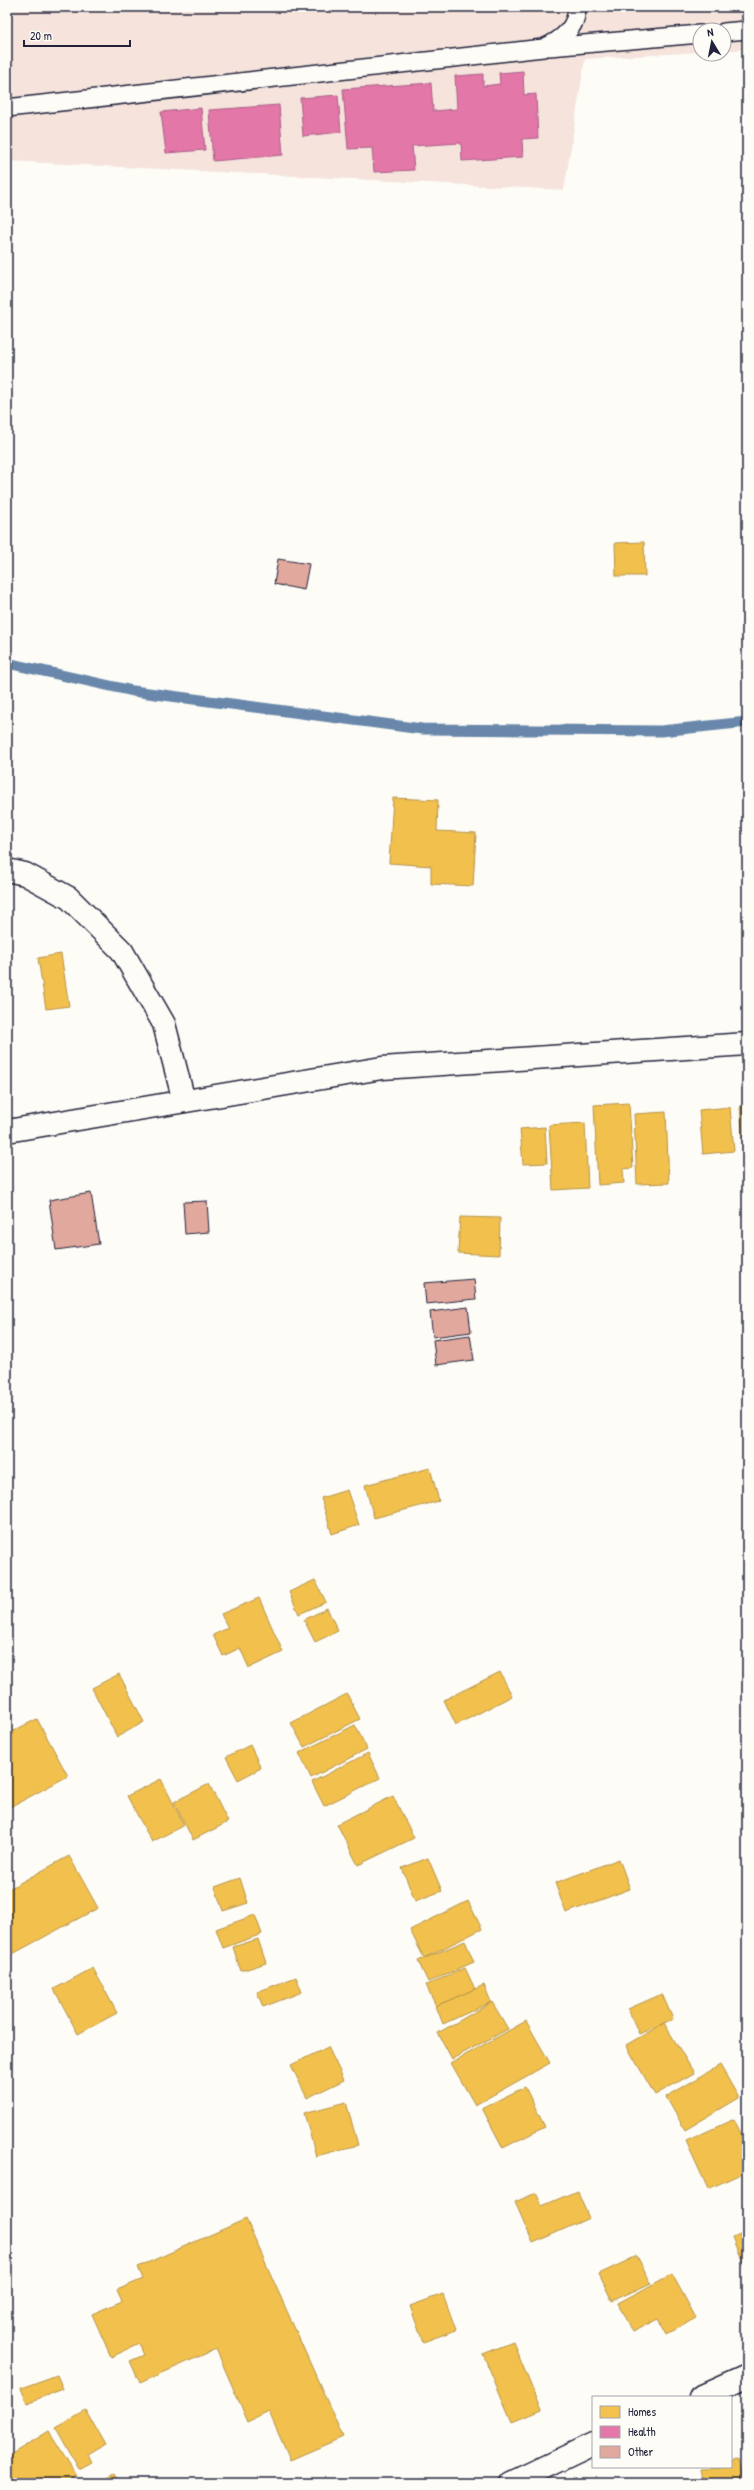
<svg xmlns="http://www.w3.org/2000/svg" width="754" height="2490" viewBox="0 0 754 2490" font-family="'Patrick Hand',sans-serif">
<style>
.built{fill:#f5e3dc}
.homes{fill:#f2c14e;stroke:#b49148}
.health{fill:#e377a8;stroke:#a95e87}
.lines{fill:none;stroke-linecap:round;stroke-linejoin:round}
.stream{stroke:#6887aa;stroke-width:11}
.building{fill:#e1a89d;stroke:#22223b}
.service-casing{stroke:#22223b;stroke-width:20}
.minor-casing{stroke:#22223b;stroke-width:25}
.secondary-casing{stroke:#22223b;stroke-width:25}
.service{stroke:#fdfcf7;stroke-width:17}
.minor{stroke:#fdfcf7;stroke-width:22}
.secondary{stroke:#fdfcf7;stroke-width:22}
</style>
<rect width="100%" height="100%" fill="#fdfcf7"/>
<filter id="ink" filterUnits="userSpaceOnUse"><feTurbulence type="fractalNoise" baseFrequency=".025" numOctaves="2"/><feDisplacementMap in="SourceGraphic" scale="8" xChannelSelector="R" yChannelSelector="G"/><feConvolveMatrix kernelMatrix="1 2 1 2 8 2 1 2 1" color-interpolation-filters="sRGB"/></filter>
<g filter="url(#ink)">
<polygon class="built" points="7,7 747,7 747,49 724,51 724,30 700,30 700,52 585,59 564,190 7,161"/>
<g class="homes">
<polygon points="644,542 645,576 616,576 615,543"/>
<polygon points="393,798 438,800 437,831 476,833 473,886 431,884 431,866 389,863"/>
<polygon points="61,954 69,1006 46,1009 38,958"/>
<polygon points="629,1103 633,1168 623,1169 624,1183 598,1185 594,1105"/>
<polygon points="747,1106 747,1150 744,1151 740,1107"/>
<polygon points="730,1107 734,1151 703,1154 699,1110"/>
<polygon points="666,1112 669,1183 637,1184 634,1114"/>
<polygon points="585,1123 588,1188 553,1190 549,1125"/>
<polygon points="545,1127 547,1163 523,1164 520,1129"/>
<polygon points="460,1217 500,1218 499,1255 458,1253"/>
<polygon points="430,1468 439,1501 374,1518 365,1485"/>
<polygon points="347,1490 359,1525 332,1534 321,1498"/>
<polygon points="315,1580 326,1602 299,1614 289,1592"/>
<polygon points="259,1598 283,1652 249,1668 240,1648 223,1656 213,1635 228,1628 221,1614"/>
<polygon points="327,1608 338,1631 315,1642 304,1620"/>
<polygon points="500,1672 512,1696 456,1725 444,1700"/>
<polygon points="119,1674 144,1722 117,1737 92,1688"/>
<polygon points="347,1694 360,1719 304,1747 291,1723"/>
<polygon points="37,1719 68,1776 7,1809 7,1734"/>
<polygon points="355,1725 367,1749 311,1778 299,1753"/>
<polygon points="250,1745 261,1768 238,1780 226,1757"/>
<polygon points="368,1753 380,1778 324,1806 312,1782"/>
<polygon points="161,1779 184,1825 152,1842 127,1796"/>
<polygon points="209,1784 228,1822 193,1840 174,1802"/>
<polygon points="393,1796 414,1838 358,1865 337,1824"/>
<polygon points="69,1856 98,1908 7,1957 7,1890"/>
<polygon points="428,1858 442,1891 415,1901 402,1868"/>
<polygon points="619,1859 630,1889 566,1913 555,1883"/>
<polygon points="240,1878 248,1903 223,1911 215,1887"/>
<polygon points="468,1901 482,1929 424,1958 410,1930"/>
<polygon points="255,1915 262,1934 223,1948 216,1929"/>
<polygon points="258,1939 266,1963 241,1971 233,1947"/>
<polygon points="465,1941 474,1962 428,1982 418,1961"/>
<polygon points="93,1968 117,2013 78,2034 54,1989"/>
<polygon points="465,1968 475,1989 436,2006 426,1985"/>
<polygon points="296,1977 302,1992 263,2007 257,1992"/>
<polygon points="484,1985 491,2002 443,2024 436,2006"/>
<polygon points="662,1994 673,2019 639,2034 628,2009"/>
<polygon points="492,2002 508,2029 452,2059 438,2033"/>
<polygon points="526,2021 550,2063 475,2105 451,2063"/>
<polygon points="664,2023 694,2073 655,2095 626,2045"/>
<polygon points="328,2047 344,2080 307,2098 291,2065"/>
<polygon points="720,2065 739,2098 685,2130 666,2097"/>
<polygon points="525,2087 545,2127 503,2148 482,2108"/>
<polygon points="346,2102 358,2145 316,2156 304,2113"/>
<polygon points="734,2119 747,2146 747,2171 708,2189 686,2141"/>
<polygon points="577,2191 589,2218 533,2243 515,2202 536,2193 542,2206"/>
<polygon points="246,2219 343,2437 290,2460 269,2412 248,2422 216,2349 140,2383 130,2361 144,2355 139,2344 111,2357 92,2314 122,2301 117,2290 143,2279 138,2267"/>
<polygon points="747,2231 747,2270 746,2270 733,2237"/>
<polygon points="637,2256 651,2283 612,2301 599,2274"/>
<polygon points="672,2274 696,2318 666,2334 658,2319 632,2332 618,2303"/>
<polygon points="443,2294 456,2330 423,2342 410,2306"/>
<polygon points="513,2342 541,2410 512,2422 483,2354"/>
<polygon points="57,2375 63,2389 27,2403 21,2388"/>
<polygon points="86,2411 105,2444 88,2454 92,2462 79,2469 56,2428"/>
<polygon points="49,2431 77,2476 65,2483 7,2483 7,2457"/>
<polygon points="740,2460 745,2483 704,2483 701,2468 731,2467 731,2462"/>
<polygon points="115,2474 120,2483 98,2483"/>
<polygon points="703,2477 704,2483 685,2483 684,2480"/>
</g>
<g class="health">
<polygon points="523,71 524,95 536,94 538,138 522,139 523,157 462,161 461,143 412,146 414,170 374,172 372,148 348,149 343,89 431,83 433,111 457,109 455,76 483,74 483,86 500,84 499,73"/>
<polygon points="338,95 341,132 303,136 300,98"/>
<polygon points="279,105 283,155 213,161 209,110"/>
<polygon points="201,108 205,150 166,153 161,112"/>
</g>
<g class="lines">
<polyline class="stream" points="7,663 133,691 422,729 661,731 747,722"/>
</g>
<g class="building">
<polygon points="278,559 309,564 304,590 274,584"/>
<polygon points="91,1193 99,1244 56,1250 49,1200"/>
<polygon points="207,1201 209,1232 185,1234 183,1202"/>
<polygon points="474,1279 476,1299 426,1304 424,1283"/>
<polygon points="468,1307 471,1332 433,1337 430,1312"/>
<polygon points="470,1335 474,1360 436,1365 433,1340"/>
</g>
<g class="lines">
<defs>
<g id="service">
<polyline points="724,32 747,30"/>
<polyline points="549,47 700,34"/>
<path d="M 7,108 L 543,48 C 562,40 577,28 577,7"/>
</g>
<g id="minor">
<polyline points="7,870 25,874 69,898 122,951 164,1024 184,1101"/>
<polyline points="700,2397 747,2376"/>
<polyline points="511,2483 593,2444"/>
</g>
<polyline id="secondary" points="7,1131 382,1068 747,1044"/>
</defs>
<use href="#service" class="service-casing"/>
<use href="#minor" class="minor-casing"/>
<use href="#secondary" class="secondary-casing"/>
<use href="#service" class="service"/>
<use href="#minor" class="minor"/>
<use href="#secondary" class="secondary"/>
</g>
</g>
<rect width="754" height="2490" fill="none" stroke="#fdfcf7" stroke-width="24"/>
<rect x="12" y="12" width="730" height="2466" fill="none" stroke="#22223b" stroke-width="1.5" filter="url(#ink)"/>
<rect x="592" y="2396" width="140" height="72" fill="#fdfcf7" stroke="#a5a5ac"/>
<rect x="600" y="2406" width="20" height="12" fill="#f2c14e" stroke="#a5a5ac"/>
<text x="628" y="2416" font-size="12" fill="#22223b">Homes</text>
<rect x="600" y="2426" width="20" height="12" fill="#e377a8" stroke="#a5a5ac"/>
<text x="628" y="2436" font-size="12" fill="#22223b">Health</text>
<rect x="600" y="2446" width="20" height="12" fill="#e1a89d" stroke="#a5a5ac"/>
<text x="628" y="2456" font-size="12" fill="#22223b">Other</text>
<g transform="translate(712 42) rotate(350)"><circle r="19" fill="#fdfcf7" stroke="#a5a5ac"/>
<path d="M0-3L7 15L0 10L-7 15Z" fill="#22223b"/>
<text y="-6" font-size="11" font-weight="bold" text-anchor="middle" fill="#22223b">N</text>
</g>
<path d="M24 40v6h106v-6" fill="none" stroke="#22223b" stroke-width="2"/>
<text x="30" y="40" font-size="12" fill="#22223b" stroke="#fdfcf7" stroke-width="3" paint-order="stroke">20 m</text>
</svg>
